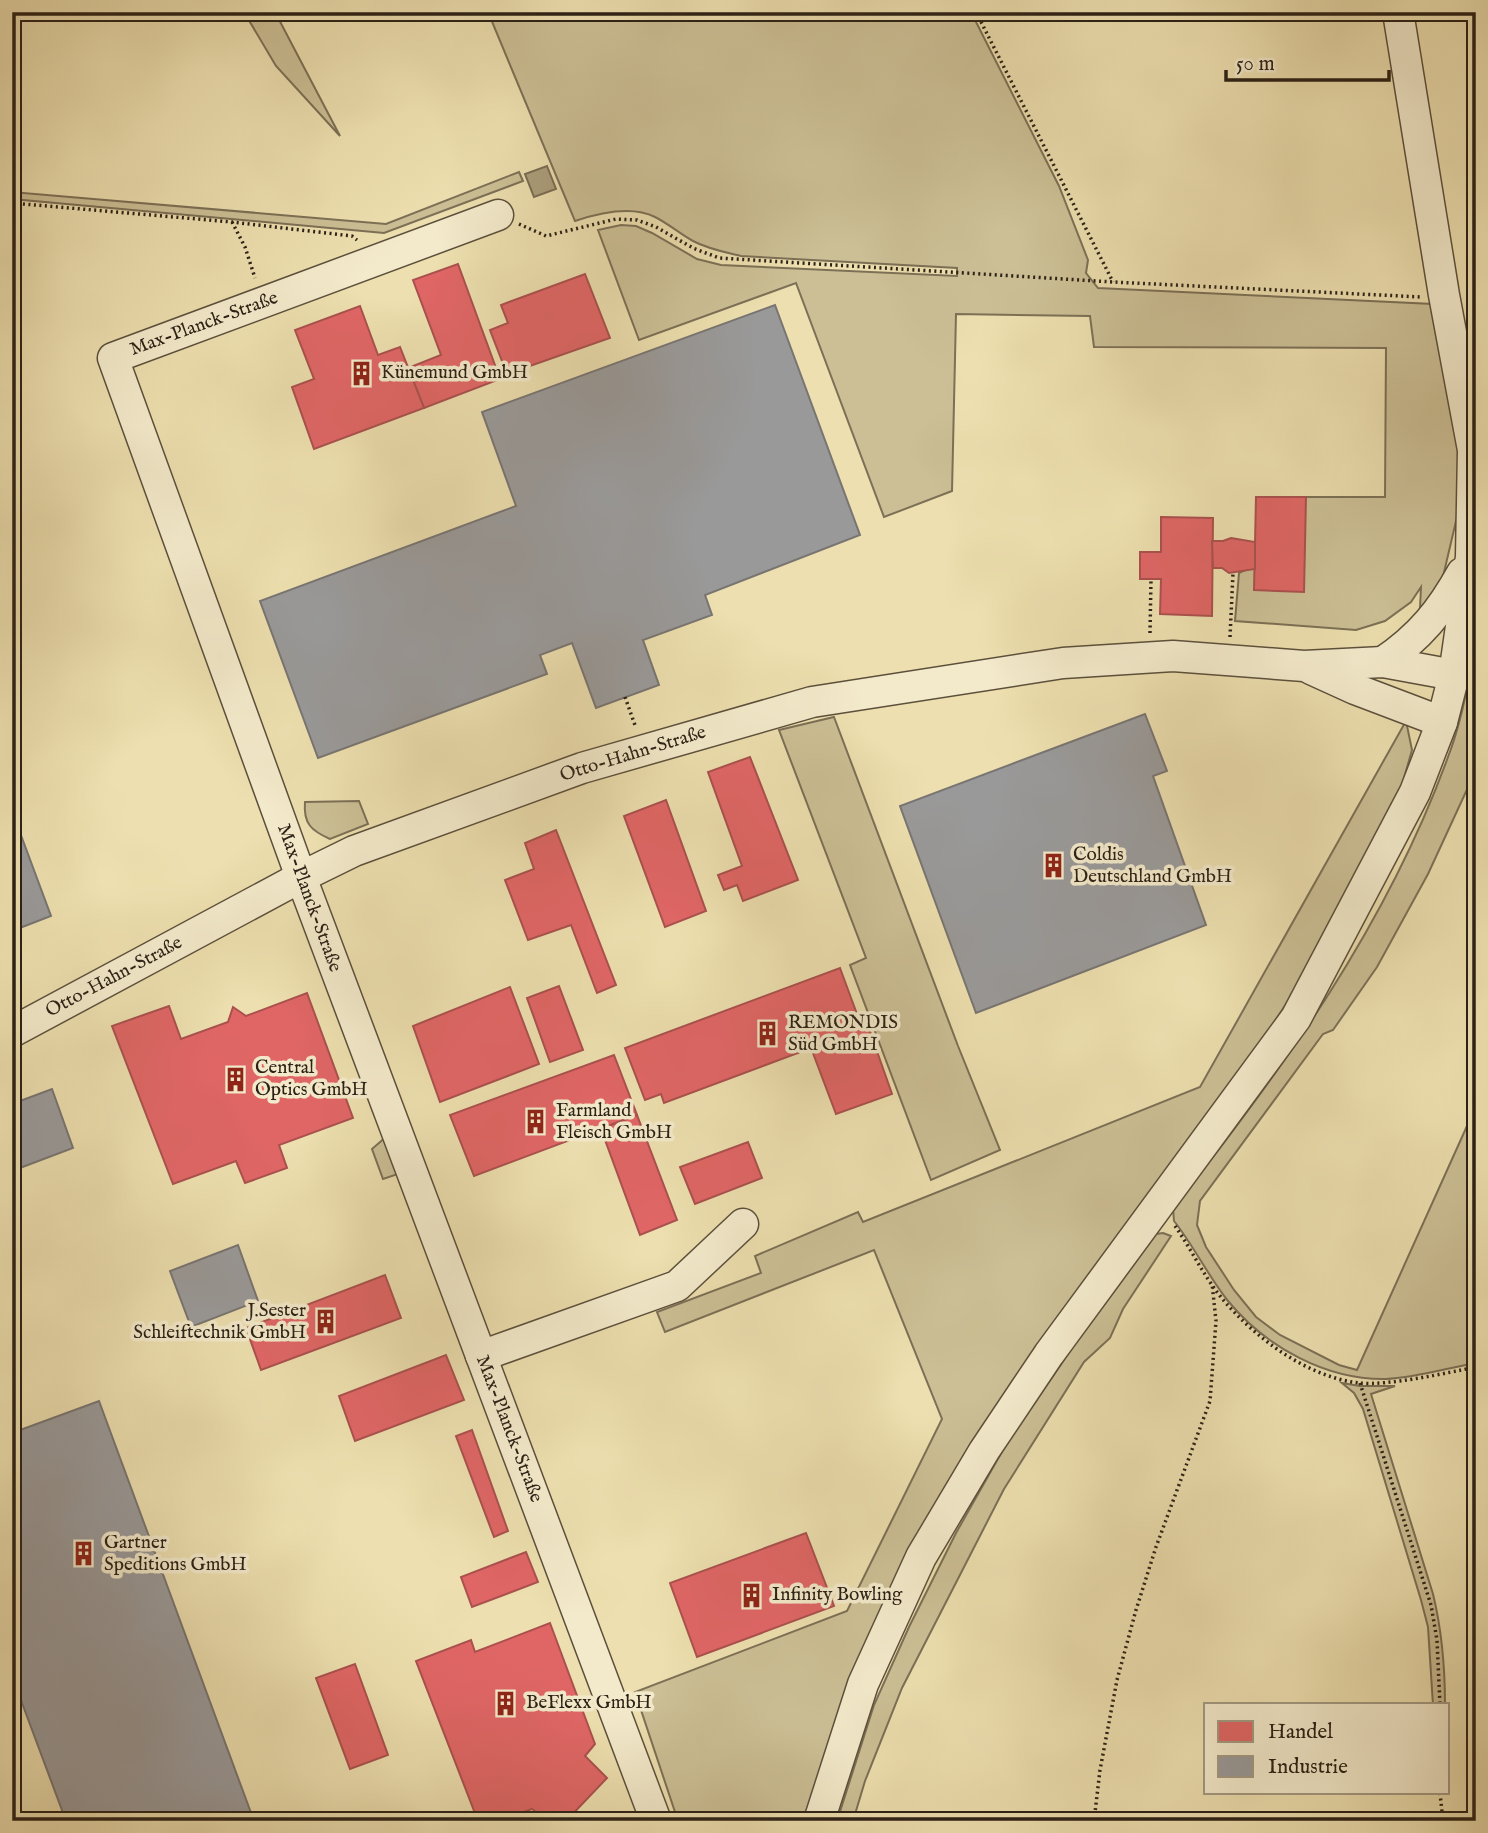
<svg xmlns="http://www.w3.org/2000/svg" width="1488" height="1833" viewBox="0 0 1488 1833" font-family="'IM FELL English',serif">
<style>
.green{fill:#ccbf95;stroke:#7c7056;stroke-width:2}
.water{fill:#ab9e7b;stroke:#786c53;stroke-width:2}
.shops{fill:#e06666;stroke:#aa514e;stroke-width:2}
.industry{fill:#999;stroke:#787572;stroke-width:2}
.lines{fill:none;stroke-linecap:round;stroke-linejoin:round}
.minor-casing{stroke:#5c503c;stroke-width:33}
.path{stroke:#2b2116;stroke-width:3.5;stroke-dasharray:2 3.5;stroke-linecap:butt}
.minor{stroke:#f3eacb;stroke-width:30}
.labels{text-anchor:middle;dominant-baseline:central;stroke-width:7;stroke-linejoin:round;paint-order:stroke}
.street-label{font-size:19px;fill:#2b2116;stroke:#f3eacb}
.poi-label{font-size:19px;fill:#2b2116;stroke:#f3eacb;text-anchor:start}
</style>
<rect width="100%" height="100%" fill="#eddfaf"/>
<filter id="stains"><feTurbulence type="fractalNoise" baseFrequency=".00286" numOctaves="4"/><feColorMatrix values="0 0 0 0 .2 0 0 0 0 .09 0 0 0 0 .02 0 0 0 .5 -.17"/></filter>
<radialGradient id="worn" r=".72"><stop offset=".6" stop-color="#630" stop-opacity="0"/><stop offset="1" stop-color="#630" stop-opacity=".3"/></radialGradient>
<g class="green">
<polygon points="244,12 275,12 340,136 276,66"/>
<path d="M 488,12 L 971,12 L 1059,186 L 1088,260 L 1086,273 L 1098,288 L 1433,304 L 1458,448 L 1460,504 L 1442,581 L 1419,629 L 1421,587 L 1411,602 L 1385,621 L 1356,630 L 1235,621 L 1239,573 L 1247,569 L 1255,569 L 1306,497 L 1385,497 L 1386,348 L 1094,347 L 1090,316 L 956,314 L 952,491 L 884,517 L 796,283 L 639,340 L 598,230 L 621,225 L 636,226 L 652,233 L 697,259 L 721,265 L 957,276 L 957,268 L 741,256 C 724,252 708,249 693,241 C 680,234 669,224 655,217 C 631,205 599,213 575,221 Z"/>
<polygon points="519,172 523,181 384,233 12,199 12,192 386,224"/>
<path d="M 1476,644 L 1476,770 L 1428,874 L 1377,967 L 1333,1030 L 1323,1034 L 1200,1201 L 1197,1225 L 1206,1247 L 1234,1290 L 1256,1317 L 1280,1335 L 1339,1365 L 1357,1370 L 1476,1106 L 1476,1363 C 1447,1368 1415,1378 1386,1379 C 1326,1380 1266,1347 1228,1301 C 1208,1276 1194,1246 1174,1221 L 1173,1208 C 1283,1070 1387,925 1448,757 C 1462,721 1468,682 1476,644 Z"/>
<polygon points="834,717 958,1046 1000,1150 931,1180 850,965 866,958 779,730"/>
<polygon points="1406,721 1412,750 1402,785 1354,881 1292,995 1232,1086 1011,1383 940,1501 806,1821 678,1821 635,1692 847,1611 942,1419 874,1250 665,1332 657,1312 761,1273 755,1256 858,1212 863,1222 1200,1087"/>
<path d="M 359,801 L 368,824 L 330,839 C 312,831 303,824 305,802 Z"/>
<polygon points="387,1136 401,1173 383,1179 372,1149"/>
<polygon points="1163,1233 1171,1236 1123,1309 1110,1338 1084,1362 1004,1489 902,1688 865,1781 853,1821 837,1821 874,1705 909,1627 956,1533 1008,1441 1073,1347 1156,1234"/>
<path d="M 1342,1383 L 1360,1386 L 1395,1386 L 1371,1394 L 1433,1594 C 1442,1631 1445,1667 1445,1705 L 1433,1705 L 1428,1627 L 1421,1600 L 1363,1409 L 1354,1393 Z"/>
</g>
<polygon class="water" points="547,166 556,189 534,197 525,174"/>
<g class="shops">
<polygon points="458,264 500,379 424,408 408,368 441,355 413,280"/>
<polygon points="585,274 610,338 507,374 490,330 508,323 501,305"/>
<polygon points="360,306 378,355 400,347 424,408 314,449 292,387 314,379 295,330"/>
<polygon points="1256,497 1306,497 1304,592 1254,590"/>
<polygon points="1161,517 1213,518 1212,616 1160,614 1161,579 1140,579 1140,552 1161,552"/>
<polygon points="1231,538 1255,542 1255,569 1229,573 1222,568 1213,568 1212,541 1223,541"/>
<polygon points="750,757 798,880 743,901 737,885 724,890 718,875 742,866 708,772"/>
<polygon points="666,800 706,911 665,927 624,816"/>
<polygon points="556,830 616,985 597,993 571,925 528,940 505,880 534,869 525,843"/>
<polygon points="840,968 861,1025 867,1023 892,1094 836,1114 811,1048 664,1103 661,1094 645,1100 625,1048"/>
<polygon points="559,986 583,1050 550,1062 527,998"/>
<polygon points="510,987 539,1064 440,1102 413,1026"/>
<polygon points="307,993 353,1118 279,1145 287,1168 245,1183 236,1161 173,1184 112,1026 169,1006 181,1039 228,1022 233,1007 246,1016"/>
<polygon points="614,1055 637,1115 474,1176 450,1115"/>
<polygon points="637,1115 677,1220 640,1235 601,1129"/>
<polygon points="748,1142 762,1178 695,1204 680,1167"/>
<polygon points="385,1275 401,1318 261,1370 246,1328"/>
<polygon points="446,1355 464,1400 355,1441 339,1396"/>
<polygon points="472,1430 508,1531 494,1537 456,1436"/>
<polygon points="806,1533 834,1606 697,1657 670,1583"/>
<polygon points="526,1552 538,1582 472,1607 461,1577"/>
<polygon points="550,1623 595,1744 585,1756 607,1778 566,1821 539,1821 540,1815 532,1809 500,1821 478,1821 416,1661 471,1640 475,1652"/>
<polygon points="355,1664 388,1755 350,1769 316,1678"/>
<polygon points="464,1812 468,1821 439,1821"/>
</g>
<g class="industry">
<polygon points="775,305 860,535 705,595 712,615 643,640 659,685 596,708 572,643 540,655 547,674 318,758 260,601 516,506 482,412"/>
<polygon points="1145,714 1167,771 1153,776 1206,925 976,1013 900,806"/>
<polygon points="12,811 51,916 12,931"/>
<polygon points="52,1089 73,1148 12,1171 12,1104"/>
<polygon points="238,1245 258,1301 191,1327 170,1271"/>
<polygon points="99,1401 254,1821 66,1821 12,1676 12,1433"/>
</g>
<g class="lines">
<defs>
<g id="minor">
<polyline points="498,215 113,358 301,877 656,1821"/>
<path d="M 1383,662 C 1420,637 1441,611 1462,573"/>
<polyline points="1311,669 1355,689 1442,722"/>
<polyline points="12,1032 301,877 354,851 582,768 812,702 1063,663 1173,656 1304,666 1383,662 1454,675"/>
<polyline points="481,1356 677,1286 743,1224"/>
<polyline points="819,1821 863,1684 921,1557 984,1451 1049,1354 1296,1018 1415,792 1442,722 1454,675 1471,557 1473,450 1444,295 1398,12"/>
</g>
</defs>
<use href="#minor" class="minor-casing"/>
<g class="path">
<polyline points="976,12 1113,282"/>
<polyline points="12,203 232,222 352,236 357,240"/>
<polyline points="232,222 245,247 255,278"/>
<polyline points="519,224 546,236 616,219 637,220 656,227 693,248 719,258 1113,282 1421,297"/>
<polyline points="1150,633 1151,579"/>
<polyline points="1230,637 1233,573"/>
<polyline points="625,697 636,728"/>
<path d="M 1175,1226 C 1192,1250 1205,1279 1225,1302 C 1258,1340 1308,1377 1359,1383 C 1388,1386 1446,1373 1476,1367"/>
<polyline points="1360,1383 1431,1605 1437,1640 1440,1705"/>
<polyline points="1440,1793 1443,1821"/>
<polyline points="1094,1821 1100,1770 1117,1680 1136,1610 1156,1547 1210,1401 1216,1321 1212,1283"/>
</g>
<use href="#minor" class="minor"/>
</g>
<defs>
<symbol id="building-bare" viewBox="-9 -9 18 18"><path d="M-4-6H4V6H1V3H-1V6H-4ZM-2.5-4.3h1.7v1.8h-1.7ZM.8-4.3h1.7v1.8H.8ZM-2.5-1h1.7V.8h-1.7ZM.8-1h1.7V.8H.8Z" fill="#8f2418" stroke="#f3eacb" stroke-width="2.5" paint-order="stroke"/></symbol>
</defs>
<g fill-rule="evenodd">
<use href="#building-bare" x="344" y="356" width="35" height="35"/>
<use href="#building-bare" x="1036" y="848" width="35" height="35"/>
<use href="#building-bare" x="750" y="1016" width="35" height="35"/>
<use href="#building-bare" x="218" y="1062" width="35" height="35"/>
<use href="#building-bare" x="518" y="1104" width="35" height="35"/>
<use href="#building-bare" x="308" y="1304" width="35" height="35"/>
<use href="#building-bare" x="66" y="1536" width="35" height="35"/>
<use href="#building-bare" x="734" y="1578" width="35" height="35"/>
<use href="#building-bare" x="488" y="1686" width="35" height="35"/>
</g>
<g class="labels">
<g class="street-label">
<text transform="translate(204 324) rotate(-20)">Max-Planck-Straße</text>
<text transform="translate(633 754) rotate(-17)">Otto-Hahn-Straße</text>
<text transform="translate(309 898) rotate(70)">Max-Planck-Straße</text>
<text transform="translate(114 977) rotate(-28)">Otto-Hahn-Straße</text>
<text transform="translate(509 1429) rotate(69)">Max-Planck-Straße</text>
</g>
<g class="poi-label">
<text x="381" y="373">Künemund GmbH</text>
<text x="1073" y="855">Coldis<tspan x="1073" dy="22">Deutschland GmbH</tspan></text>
<text x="788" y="1023">REMONDIS<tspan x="788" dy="22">Süd GmbH</tspan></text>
<text x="255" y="1068">Central<tspan x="255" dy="22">Optics GmbH</tspan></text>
<text x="556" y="1111">Farmland<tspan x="556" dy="22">Fleisch GmbH</tspan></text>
<text x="306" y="1311" text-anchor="end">J.Sester<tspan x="306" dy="22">Schleiftechnik GmbH</tspan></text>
<text x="104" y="1543">Gartner<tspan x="104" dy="22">Speditions GmbH</tspan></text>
<text x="772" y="1595">Infinity Bowling</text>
<text x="526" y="1703">BeFlexx GmbH</text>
</g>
</g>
<rect width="1488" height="1833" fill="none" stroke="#eddfaf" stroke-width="42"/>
<rect x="14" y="14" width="1460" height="1805" fill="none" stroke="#2b2116" stroke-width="3.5"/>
<rect x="21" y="21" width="1446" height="1791" fill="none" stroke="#2b2116" stroke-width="2"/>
<rect x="1204" y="1703" width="245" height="91" fill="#f3eacb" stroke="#a39a83" stroke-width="2"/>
<rect x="1218" y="1721" width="35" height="21" fill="#e06666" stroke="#a39a83" stroke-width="2"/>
<text x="1268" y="1738" font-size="21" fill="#2b2116">Handel</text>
<rect x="1218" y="1756" width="35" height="21" fill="#999999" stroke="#a39a83" stroke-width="2"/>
<text x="1268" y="1773" font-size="21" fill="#2b2116">Industrie</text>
<path d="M1226 70v10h163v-10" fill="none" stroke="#2b2116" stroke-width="3.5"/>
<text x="1236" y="70" font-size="21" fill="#2b2116" stroke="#f3eacb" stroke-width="5" paint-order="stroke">50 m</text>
<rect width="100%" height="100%" filter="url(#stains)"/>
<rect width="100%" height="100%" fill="url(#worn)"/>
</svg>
